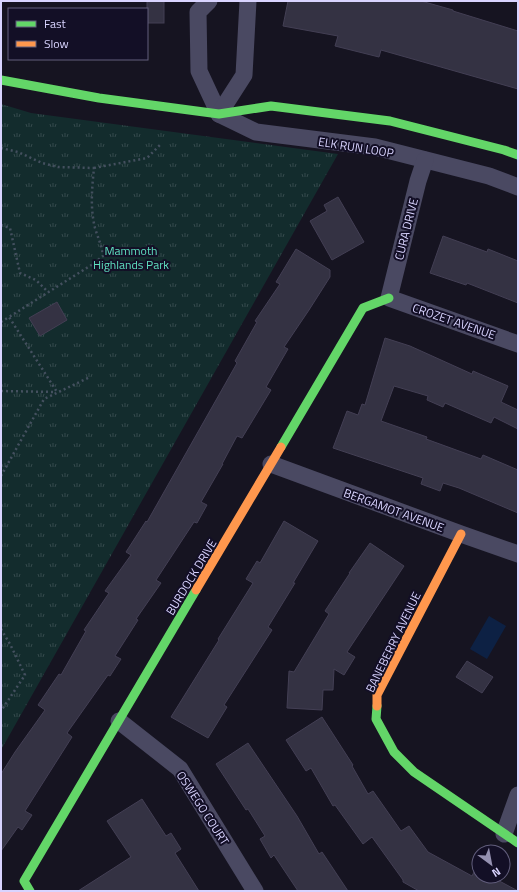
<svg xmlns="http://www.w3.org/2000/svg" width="519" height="892" viewBox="0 0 519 892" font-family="'Titillium Web',sans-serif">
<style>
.park{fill:url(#park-tufts)}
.water{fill:#0d2144}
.building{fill:#343243;stroke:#433f54}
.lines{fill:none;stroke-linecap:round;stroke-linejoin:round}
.path{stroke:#44505f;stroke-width:2.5;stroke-dasharray:2 3;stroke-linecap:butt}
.street{stroke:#4a4962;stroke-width:17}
.fast{stroke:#63d668;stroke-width:9}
.slow{stroke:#ff974d;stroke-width:9}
.labels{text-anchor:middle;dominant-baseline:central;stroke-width:4;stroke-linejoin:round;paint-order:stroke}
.street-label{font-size:12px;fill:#d9d4ff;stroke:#130f26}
.park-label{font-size:12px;fill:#5fe0c0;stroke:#130f26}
</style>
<defs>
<pattern id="park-tufts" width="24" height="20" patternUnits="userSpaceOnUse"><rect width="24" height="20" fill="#132c2d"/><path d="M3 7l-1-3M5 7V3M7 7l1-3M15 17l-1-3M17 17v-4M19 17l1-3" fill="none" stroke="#354a4c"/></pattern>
</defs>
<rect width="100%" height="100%" fill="#161421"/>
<polygon class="park" points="1,104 31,113 338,154 1,750"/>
<polygon class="water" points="489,616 506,626 487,659 470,649"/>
<g class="building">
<rect x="147" y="1" width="17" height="22"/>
<polygon points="288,1 421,1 453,10 453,11 518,31 518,89 381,50 379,57 335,46 338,36 283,26"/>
<polygon points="338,197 364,242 332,260 310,221 327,211 324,205"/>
<polygon points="443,236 487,252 488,249 518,261 518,303 467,283 466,285 430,273"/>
<polygon points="296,249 330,270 330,277 309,310 284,347 288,349 266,387 271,390 242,438 237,436 222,464 223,464 201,502 207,505 197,523 194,522 156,580 161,583 136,619 138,620 115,656 121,659 110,676 108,675 67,733 72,737 25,811 32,815 22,830 18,827 1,851 1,774 15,752 45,710 38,705 59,674 61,675 86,631 84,630 109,593 105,591 131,555 126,552 146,521 147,522 237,363 235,361 257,322 255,321 280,284 276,282"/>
<polygon points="57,302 67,320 40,336 29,318"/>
<polygon points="385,338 410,346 472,374 473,371 508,386 501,402 518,410 518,429 494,417 491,423 445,403 443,407 427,400 428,396 394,386 381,421 427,437 426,439 481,459 483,455 518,470 518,513 459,488 443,483 440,491 421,484 423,478 333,448 347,411 358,415 362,404 365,405"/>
<polygon points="284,521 318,541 293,583 295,583 268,627 272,630 224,705 227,707 208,738 171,717 219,640 218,639 253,583 246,579 257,561 260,563"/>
<polygon points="370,543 404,566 347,652 355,657 344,675 334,669 333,690 323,690 322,710 287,708 289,671 294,672 329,614 325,611 350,573 349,573"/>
<polygon points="467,661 493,677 482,693 456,677"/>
<polygon points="322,717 353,765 352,766 368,794 373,791 401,831 409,826 428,852 472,876 476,868 479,870 479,876 490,876 518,891 419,891 403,882 403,880 372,837 363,844 335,805 333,806 311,768 306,771 286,740"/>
<polygon points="248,743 297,816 319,854 322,852 348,891 298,891 274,855 271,858 260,839 265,836 248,809 246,810 216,764"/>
<polygon points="142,799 166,836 171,833 181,849 175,853 199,891 78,891 131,857 107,821"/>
</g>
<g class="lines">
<g class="path">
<path d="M 1,148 L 18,152 L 42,163 L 58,167 L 94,168 C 92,188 90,208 95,228 C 98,238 102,246 103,256 L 93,264 L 9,317"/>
<polyline points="94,168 147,158 161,144"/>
<polyline points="1,225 10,228 20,273 36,280 48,292"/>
<polyline points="1,322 9,317 57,392"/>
<polyline points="1,391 56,392"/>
<polyline points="1,476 44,399 90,377"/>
<polyline points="1,629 10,644 25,675 1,711"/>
</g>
<g class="street">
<polyline points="209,1 198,12 199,71 219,114"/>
<polyline points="219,114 256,132 375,147 489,176 518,187"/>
<polyline points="219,114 244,75 248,1"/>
<polyline points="425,160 418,181 389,298 518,344"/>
<polyline points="271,464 461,534 518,554"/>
<polyline points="119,721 180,769 255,891"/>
<polyline points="504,834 518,795"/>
</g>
<g class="fast">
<polyline points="1,80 99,98 219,114 271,106 390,121 504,150 518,155"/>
<polyline points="281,447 363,308 389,298"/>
<polyline points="377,706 376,719 394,752 414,772 518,843"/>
<polyline points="30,891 24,881 196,590"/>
</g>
<g class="slow">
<polyline points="196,590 281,447"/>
<polyline points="377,706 377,695 461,534"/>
</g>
</g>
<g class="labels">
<g class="street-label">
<text transform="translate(356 147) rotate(9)">ELK RUN LOOP</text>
<text transform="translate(406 229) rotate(-76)">CURA DRIVE</text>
<text transform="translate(454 321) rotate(19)">CROZET AVENUE</text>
<text transform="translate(394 510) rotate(20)">BERGAMOT AVENUE</text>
<text transform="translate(191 577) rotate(-59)">BURDOCK DRIVE</text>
<text transform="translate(393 642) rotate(-64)">BANEBERRY AVENUE</text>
<text transform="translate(203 808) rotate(57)">OSWEGO COURT</text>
</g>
<g class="park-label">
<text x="131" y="250">Mammoth<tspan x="131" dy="14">Highlands Park</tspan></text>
</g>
</g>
<rect width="519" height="892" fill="none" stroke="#d9d4ff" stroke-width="4"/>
<rect x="8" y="8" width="140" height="52" fill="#130f26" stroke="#625e7d"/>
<rect x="16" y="21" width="20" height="6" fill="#63d668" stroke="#625e7d"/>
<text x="44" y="28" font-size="12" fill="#d9d4ff">Fast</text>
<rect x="16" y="41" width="20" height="6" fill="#ff974d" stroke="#625e7d"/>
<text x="44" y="48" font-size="12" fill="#d9d4ff">Slow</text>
<g transform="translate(491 864) rotate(148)"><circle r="19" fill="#130f26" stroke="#625e7d"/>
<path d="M0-3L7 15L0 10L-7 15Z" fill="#9591b1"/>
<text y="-6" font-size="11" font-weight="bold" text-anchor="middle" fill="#d9d4ff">N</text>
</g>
</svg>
